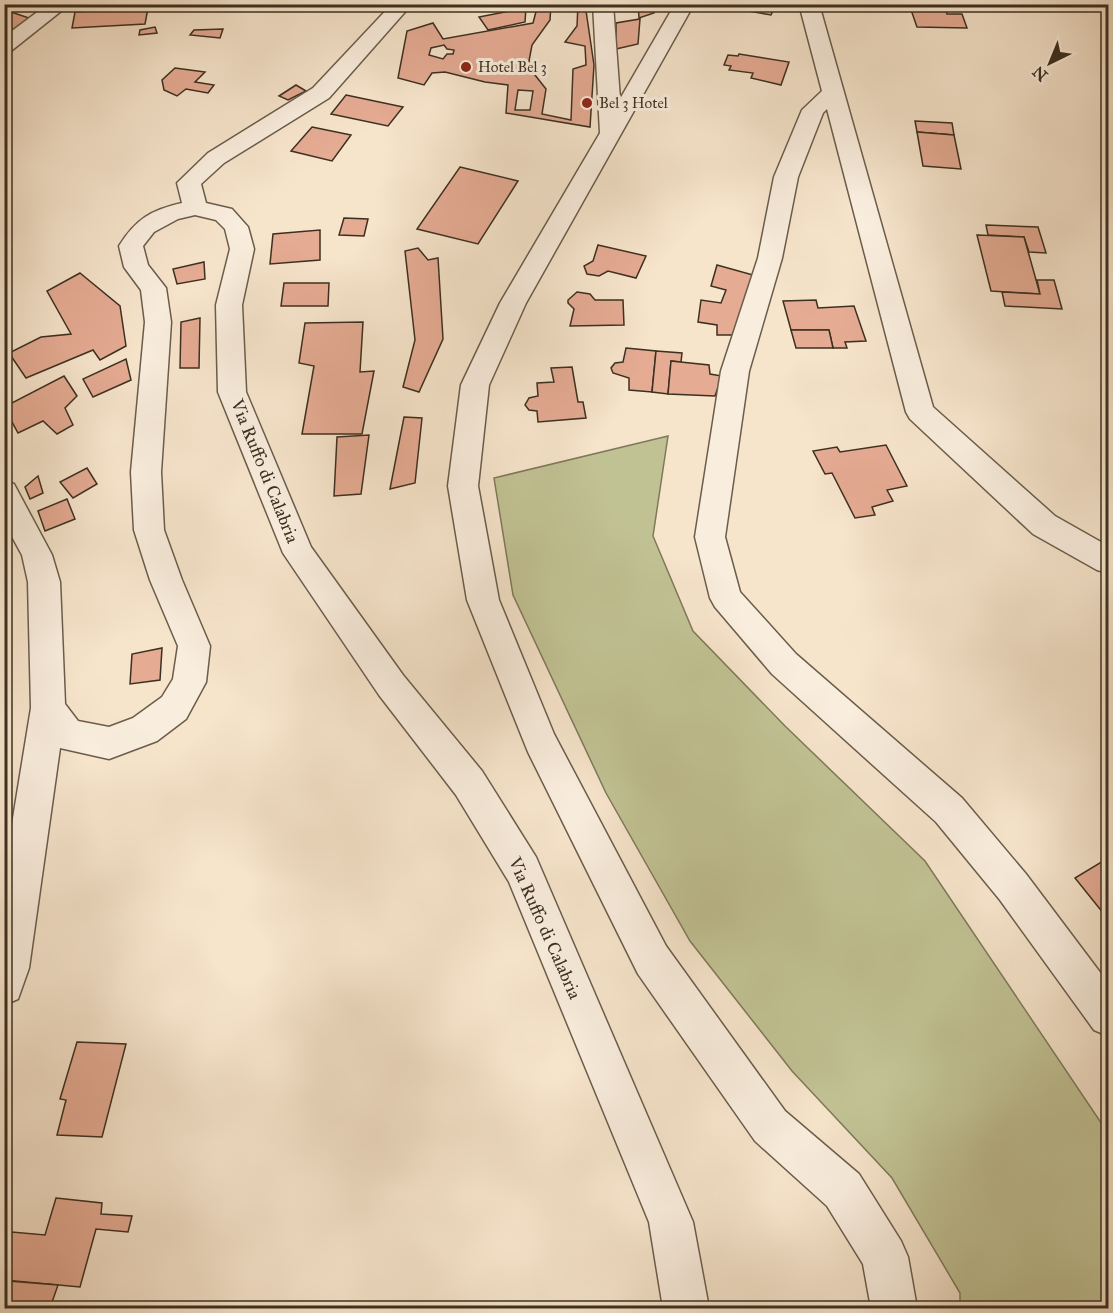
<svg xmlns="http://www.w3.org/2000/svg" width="1113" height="1313" viewBox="0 0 1113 1313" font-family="'IM FELL Great Primer',serif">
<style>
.green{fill:#c1c294;stroke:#7e795a;stroke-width:1.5}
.building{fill:#e5ab93;stroke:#3c3020;stroke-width:1.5;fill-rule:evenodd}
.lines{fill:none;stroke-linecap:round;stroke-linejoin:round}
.minor-casing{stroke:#6a5d4b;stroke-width:3}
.minor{fill:#f9eddd;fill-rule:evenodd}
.poi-dot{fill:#8f2418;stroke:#f9eddd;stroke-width:2}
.labels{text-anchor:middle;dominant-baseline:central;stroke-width:6;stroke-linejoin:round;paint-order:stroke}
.far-poi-label{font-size:15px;fill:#3c3020;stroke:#f9eddd;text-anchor:start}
.street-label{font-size:18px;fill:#3c3020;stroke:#f9eddd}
</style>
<rect width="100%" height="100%" fill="#f6e4cb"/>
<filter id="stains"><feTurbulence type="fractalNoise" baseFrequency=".00333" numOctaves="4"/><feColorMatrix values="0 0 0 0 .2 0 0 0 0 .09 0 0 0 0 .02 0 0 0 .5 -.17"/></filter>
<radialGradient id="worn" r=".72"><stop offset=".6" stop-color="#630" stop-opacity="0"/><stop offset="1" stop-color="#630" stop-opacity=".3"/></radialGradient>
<polygon class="green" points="668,436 653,536 693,631 785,726 925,861 1106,1130 1108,1136 1108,1308 960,1308 960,1293 892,1178 792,1071 690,941 606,793 513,595 494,478"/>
<g class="building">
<path d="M 538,4 L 551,4 L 550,20 L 532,45 L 529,61 L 535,75 L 546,89 L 542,114 L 571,120 L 573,69 L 586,65 L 585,46 L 565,42 L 577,26 L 578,4 L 585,4 L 594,65 L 590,127 L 506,113 L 508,85 L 485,82 L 445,72 L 432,73 L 424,85 L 398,78 L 407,31 L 433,23 L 443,39 L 533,23 ZM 444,45 L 447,49 L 454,50 L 453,54 L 447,54 L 443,59 L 429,55 L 431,48 ZM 518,90 L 533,91 L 530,110 L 515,110 Z"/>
<polygon points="638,4 658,4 654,13 639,18"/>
<polygon points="727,4 776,4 771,15 726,7"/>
<polygon points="925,4 954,4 945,8 947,14 962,14 967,28 917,27 910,7 926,7"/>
<polygon points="148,8 145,24 72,28 75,12"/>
<polygon points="526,8 525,22 488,30 479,17"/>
<polygon points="11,12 29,18 4,38 4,14"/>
<polygon points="640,19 638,44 616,49 616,23"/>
<polygon points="155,27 157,33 139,35 140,30"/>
<polygon points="223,29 220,38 190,35 194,30"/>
<polygon points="739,54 789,62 781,85 751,78 753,73 729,70 731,66 724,65 728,55 738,56"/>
<polygon points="175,68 205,72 195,82 214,85 208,93 186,89 177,96 164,90 162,80"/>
<polygon points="296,85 306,91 288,100 279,96"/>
<polygon points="346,95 403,107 388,126 331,114"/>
<polygon points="915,121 952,123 954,135 917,132"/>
<polygon points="312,127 351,135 332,161 291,151"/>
<polygon points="917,132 954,135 961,169 923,166"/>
<polygon points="460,167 518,181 478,244 417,229"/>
<polygon points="344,218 368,219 364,236 339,235"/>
<polygon points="986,225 1038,227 1046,253 1029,252 1024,237 988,235"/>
<polygon points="320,230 320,260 270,264 273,234"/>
<polygon points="977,235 1024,237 1040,294 991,291"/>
<polygon points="598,245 646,256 636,278 608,271 599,276 587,274 584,266 593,261"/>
<polygon points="418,248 428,260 438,258 443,339 419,392 403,387 415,340 405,251"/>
<polygon points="204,262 205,279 177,284 173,269"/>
<polygon points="717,265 753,275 735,335 717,335 717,325 698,322 701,300 721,303 726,290 711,286"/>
<polygon points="80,273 120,306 126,346 100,360 93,350 26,378 9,353 41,337 71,334 47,291"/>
<polygon points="1037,280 1054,280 1062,309 1005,306 1002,292 1040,294"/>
<polygon points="284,283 329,283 328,306 281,306"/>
<polygon points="577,292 590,294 595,300 623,300 624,325 570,326 574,309 568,303 568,300"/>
<polygon points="816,300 818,308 854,306 866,341 845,342 847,348 833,348 829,330 791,330 783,301"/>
<polygon points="200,318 199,368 180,368 181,322"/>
<polygon points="363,322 360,372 374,371 362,434 302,434 314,366 299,363 305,323"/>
<polygon points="791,330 829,330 833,348 796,348"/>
<polygon points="626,348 656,351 652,392 629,390 629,378 613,373 611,368 615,363 623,362"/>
<polygon points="656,351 682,353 681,362 671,361 668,394 652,392"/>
<polygon points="126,359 131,380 93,397 83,379"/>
<polygon points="671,361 709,365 710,374 722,376 715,396 668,394"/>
<polygon points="572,367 578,402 583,402 586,418 538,422 537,411 529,410 525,405 529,398 538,396 537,383 554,382 551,368"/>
<polygon points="64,376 77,396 65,408 73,425 57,434 43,421 18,433 4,407"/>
<polygon points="404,417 422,418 415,483 390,489"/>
<polygon points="369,435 361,494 334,496 337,437"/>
<polygon points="886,445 907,486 887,490 893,501 872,507 875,515 855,518 832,473 825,474 813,451 837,447 840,452"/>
<polygon points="87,468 97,484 73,498 60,482"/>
<polygon points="38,476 43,493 30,499 25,487"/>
<polygon points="67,499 75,519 45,531 38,511"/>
<polygon points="4,563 6,568 4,668"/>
<polygon points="162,648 160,680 130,684 132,654"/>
<polygon points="1108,858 1108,919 1075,878"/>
<polygon points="77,1042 126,1044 102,1137 57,1135 66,1100 60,1099"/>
<polygon points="56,1198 102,1203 101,1214 132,1216 128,1232 96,1229 80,1287 4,1280 4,1255 12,1232 45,1235"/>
<polygon points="8,1281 58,1285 50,1308 4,1308 4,1289"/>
</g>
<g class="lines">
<defs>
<g id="minor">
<polygon points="48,4 70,4 11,51 4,53 4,37"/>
<path d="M 392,4 L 412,4 L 329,98 L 224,163 L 201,184 L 206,203 L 232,209 L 248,227 L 254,249 L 242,305 L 246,392 L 311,547 L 403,675 L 482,771 L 536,857 L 693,1222 L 709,1308 L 663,1308 L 649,1222 L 509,882 L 456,795 L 379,695 L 283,553 L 218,392 L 216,305 L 230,249 L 225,229 L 216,220 L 195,215 L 178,219 L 154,232 L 143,246 L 148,265 L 166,288 L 171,322 L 161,472 L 164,530 L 182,580 L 210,646 L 206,682 L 186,719 L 157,741 L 109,759 L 60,748 L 29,968 L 18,999 L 4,1005 L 4,873 L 31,708 L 28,582 L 22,555 L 4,522 L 4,481 L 14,484 L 52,555 L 60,582 L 65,704 L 78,721 L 109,727 L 133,718 L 162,697 L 173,679 L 178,646 L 150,580 L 134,530 L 131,472 L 145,322 L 141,290 L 124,267 L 119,246 C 136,219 151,210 182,203 L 177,183 L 208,153 L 313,88 Z"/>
<polygon points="593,4 613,4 620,99 675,4 694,4 526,303 489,385 478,486 499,600 554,734 666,946 785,1111 859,1174 901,1241 908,1257 917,1308 871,1308 863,1264 827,1206 755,1141 638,974 528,752 467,600 448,486 461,385 500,303 600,133"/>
<polygon points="799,4 819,4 933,407 1055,516 1108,546 1108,573 1097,570 1033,534 910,419 906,412 827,109 823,113 798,177 782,258 749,371 725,537 740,592 796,654 962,798 1026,874 1108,983 1108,1036 1094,1030 1000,900 936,822 772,674 715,607 710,598 695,537 721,371 758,258 774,177 802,110 822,91"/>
</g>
</defs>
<use href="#minor" class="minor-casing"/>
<use href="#minor" class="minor"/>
</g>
<g class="poi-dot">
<circle cx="466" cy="67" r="6"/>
<circle cx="587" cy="103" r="6"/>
</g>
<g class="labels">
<g class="far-poi-label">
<text x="478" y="67">Hotel Bel 3</text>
<text x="599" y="103">Bel 3 Hotel</text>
</g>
<g class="street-label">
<text transform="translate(265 471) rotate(68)">Via Ruffo di Calabria</text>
<text transform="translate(545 928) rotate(66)">Via Ruffo di Calabria</text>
</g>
</g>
<rect width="1113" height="1313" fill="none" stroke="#f6e4cb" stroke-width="24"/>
<rect x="6" y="6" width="1101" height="1301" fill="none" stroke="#3c3020" stroke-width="3"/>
<rect x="12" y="12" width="1089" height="1289" fill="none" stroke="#3c3020" stroke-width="1.5"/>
<g transform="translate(1050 63) rotate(223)" stroke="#f9eddd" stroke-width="4.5" paint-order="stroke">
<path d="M0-4.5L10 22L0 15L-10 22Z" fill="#3c3020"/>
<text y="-9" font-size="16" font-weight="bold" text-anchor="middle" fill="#3c3020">N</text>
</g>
<rect width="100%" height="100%" filter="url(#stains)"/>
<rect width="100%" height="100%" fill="url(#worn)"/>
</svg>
